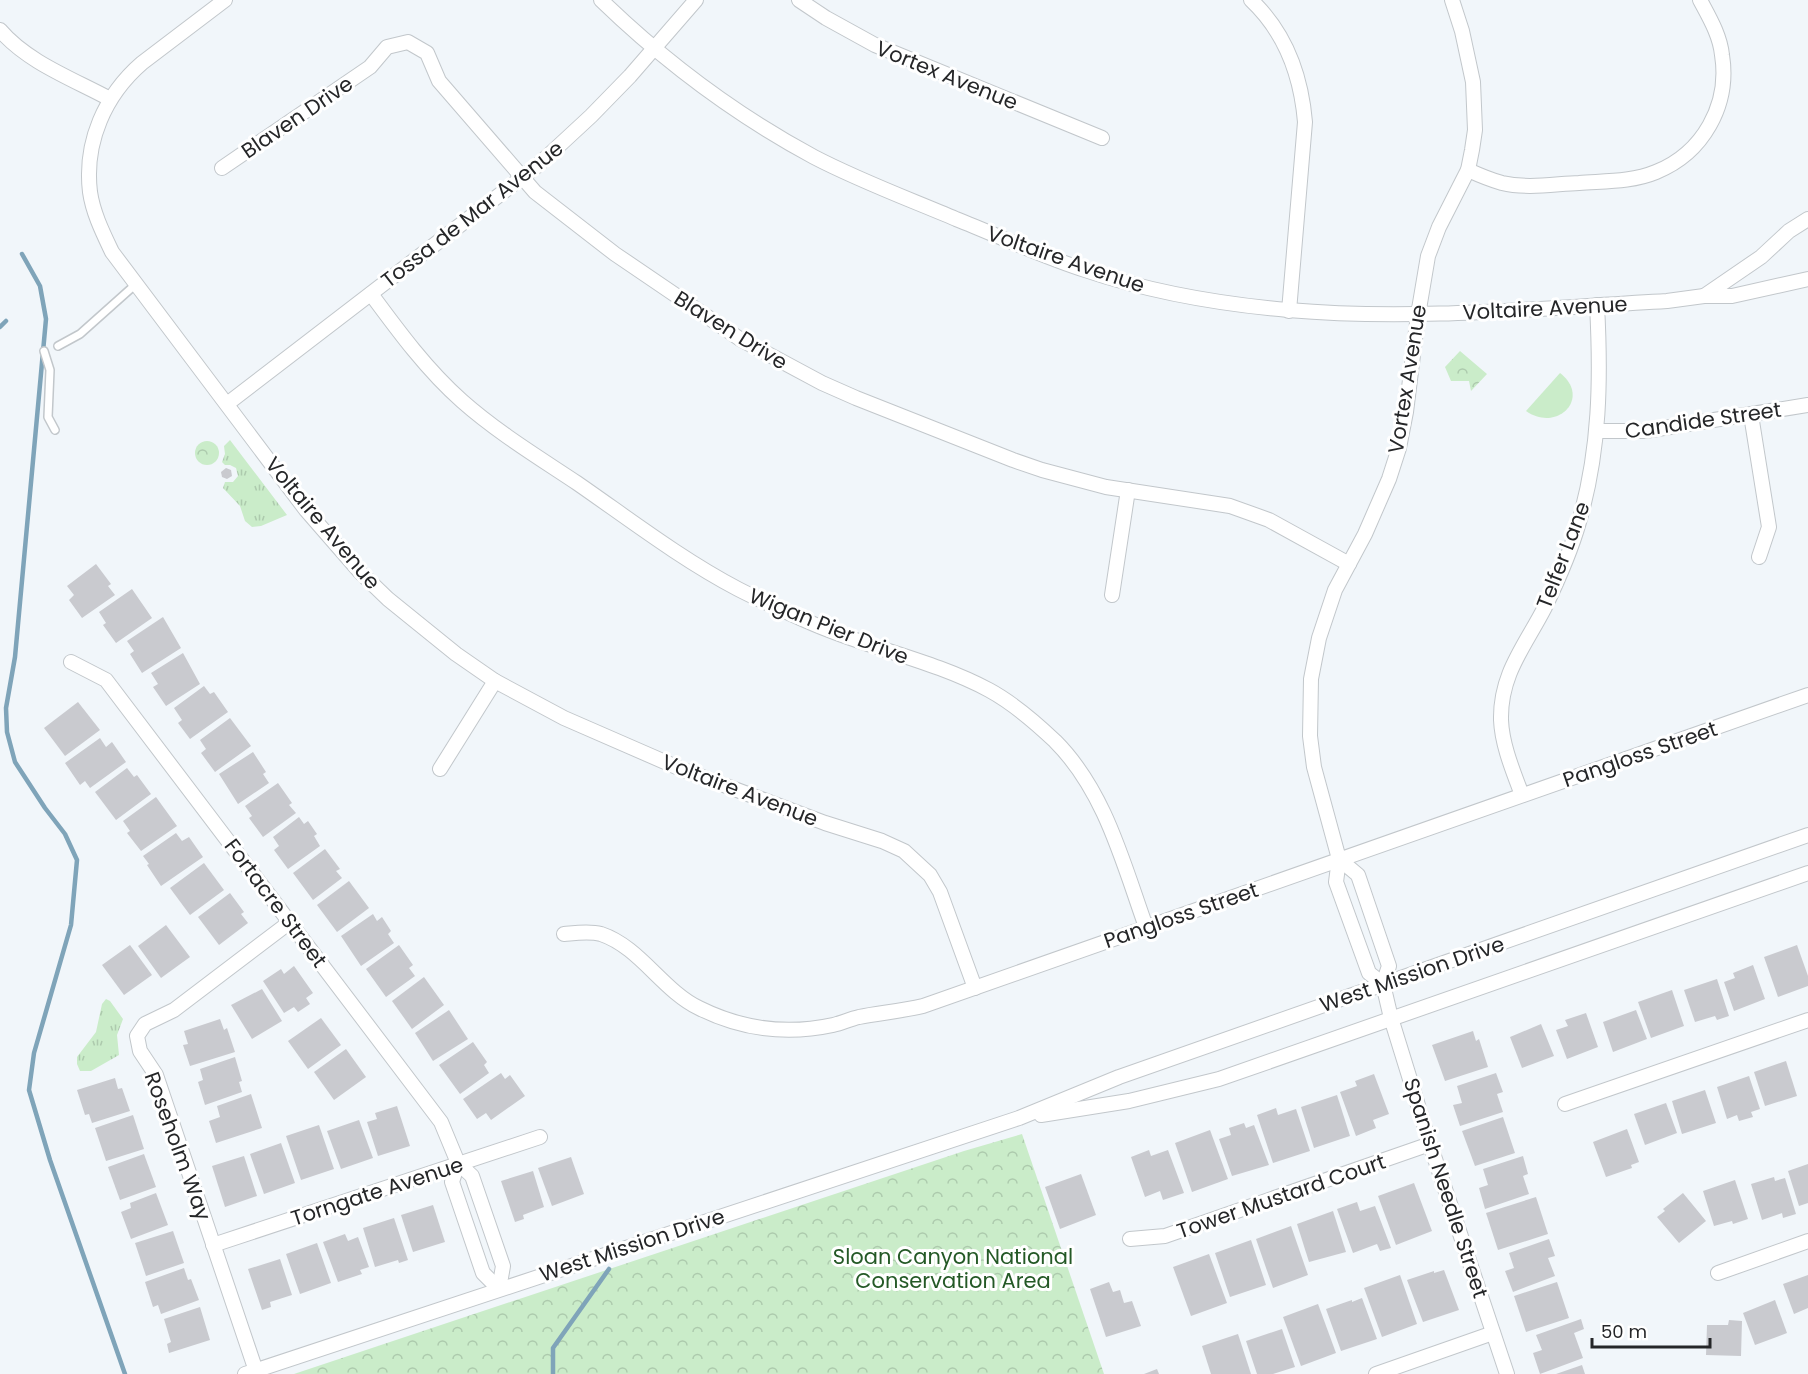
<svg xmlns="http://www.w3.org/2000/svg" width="1808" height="1374" viewBox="0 0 1808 1374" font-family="Poppins,sans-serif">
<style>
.grass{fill:url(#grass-tufts)}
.park{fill:url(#park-crowns)}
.pitch{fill:#caecc9}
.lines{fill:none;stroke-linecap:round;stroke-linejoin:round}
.stream{stroke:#7fa4b9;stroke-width:4.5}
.building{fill:#c9cacf}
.lane-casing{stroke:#c2c7cb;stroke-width:10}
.street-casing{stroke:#c2c7cb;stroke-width:16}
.lane{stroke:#fff;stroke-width:7}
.street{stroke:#fff;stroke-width:14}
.labels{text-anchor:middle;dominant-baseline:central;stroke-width:6;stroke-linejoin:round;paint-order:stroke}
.street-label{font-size:21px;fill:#252628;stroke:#fff}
.park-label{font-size:21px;fill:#245926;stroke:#fff}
</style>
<defs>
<pattern id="grass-tufts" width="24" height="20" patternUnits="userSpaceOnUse" patternTransform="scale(1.5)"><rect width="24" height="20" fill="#caecc9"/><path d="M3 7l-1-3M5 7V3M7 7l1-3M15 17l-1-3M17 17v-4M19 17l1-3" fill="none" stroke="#adcaad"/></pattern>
<pattern id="park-crowns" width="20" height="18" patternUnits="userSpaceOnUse" patternTransform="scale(1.5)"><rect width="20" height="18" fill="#caecc9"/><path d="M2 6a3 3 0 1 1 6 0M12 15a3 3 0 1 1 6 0" fill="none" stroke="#adcaad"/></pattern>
</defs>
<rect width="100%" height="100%" fill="#f1f6fa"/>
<g class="grass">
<polygon points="230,440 287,515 261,526 252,527 245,521 240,506 223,488 225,482 233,482 238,476 236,468 230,465 225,465 222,462 225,454 224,446"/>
<polygon points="106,999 110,1001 123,1019 117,1035 119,1055 91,1071 80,1071 77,1064 77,1057 96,1032 102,1004"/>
</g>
<g class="park">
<polygon points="1460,351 1487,374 1471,391 1469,381 1451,381 1445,367"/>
<circle cx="207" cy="453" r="12"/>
<polygon points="1022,1134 1104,1374 294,1374 964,1151"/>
</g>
<path class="pitch" d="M 1560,373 C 1592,398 1557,433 1526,411 Z"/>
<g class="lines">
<g class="stream">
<polyline points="22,254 40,286 46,319 15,657 6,708 7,732 15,762 45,808 65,834 77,860 71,925 34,1053 29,1090 50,1160 125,1374"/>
<polyline points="0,327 6,321"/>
<polyline points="553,1374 553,1348 609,1269"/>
</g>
</g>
<g class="building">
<polygon points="226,468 231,470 232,476 227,479 222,477 221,472"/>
<polygon points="96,564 111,584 108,586 115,595 82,618 69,600 74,595 67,586"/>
<polygon points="132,589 152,618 116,643 103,625 106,623 99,612"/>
<polygon points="163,617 181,648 142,673 130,654 134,651 127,641"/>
<polygon points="183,653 200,684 166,706 153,687 158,684 151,673"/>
<polygon points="204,686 210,694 214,692 228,712 190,739 178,723 182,720 174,708"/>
<polygon points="78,702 100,730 65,756 44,728"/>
<polygon points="230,718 251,746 215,772 201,753 206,749 200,740"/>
<polygon points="100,738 106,747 112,742 126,762 90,788 85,781 80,785 65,763"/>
<polygon points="253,752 266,772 263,774 269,783 238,804 219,774"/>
<polygon points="127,768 134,777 137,775 151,794 116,820 95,792"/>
<polygon points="278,783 292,803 289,805 296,813 263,837 249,818 252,816 245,806"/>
<polygon points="156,797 177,826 141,851 127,833 130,831 123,821"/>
<polygon points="299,817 304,824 308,821 317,834 314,836 320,846 288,869 274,850 279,846 273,837"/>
<polygon points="176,833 182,841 189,837 203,857 161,886 147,865 149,864 143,856"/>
<polygon points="325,849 340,869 336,871 342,878 313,900 293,873"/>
<polygon points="204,863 224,890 190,915 170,888"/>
<polygon points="349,881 369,908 337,932 317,905"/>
<polygon points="230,893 244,912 241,914 248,923 219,945 198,917"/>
<polygon points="373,914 377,921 382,917 391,931 388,934 394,943 361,966 341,936"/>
<polygon points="166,925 190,957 161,978 138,946"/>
<polygon points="130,945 152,975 124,995 102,965"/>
<polygon points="399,945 413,965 409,968 415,976 386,997 366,969"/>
<polygon points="1797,945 1808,976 1808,986 1778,997 1764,957"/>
<polygon points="1753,965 1765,999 1734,1011 1724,982 1735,978 1733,973"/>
<polygon points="294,966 313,993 306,998 310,1004 298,1012 294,1007 284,1013 263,981 281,969 284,974"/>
<polygon points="424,977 444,1005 412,1029 392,1001"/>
<polygon points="1717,979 1729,1016 1717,1020 1715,1016 1695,1022 1684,990"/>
<polygon points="262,989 282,1021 252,1039 231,1005"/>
<polygon points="1672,990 1684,1026 1651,1038 1638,1002"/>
<polygon points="449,1010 468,1039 433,1061 415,1033"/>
<polygon points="1636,1010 1647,1039 1613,1052 1603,1022"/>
<polygon points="1586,1013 1598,1047 1567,1059 1556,1030 1568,1026 1565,1020"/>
<polygon points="321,1018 341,1045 308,1069 288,1041"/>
<polygon points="220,1019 224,1030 227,1028 235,1052 190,1066 183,1045 188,1044 184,1031"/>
<polygon points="1541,1024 1554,1056 1522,1068 1510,1037"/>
<polygon points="1473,1031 1476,1041 1479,1039 1488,1067 1445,1081 1432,1045"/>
<polygon points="473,1042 487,1062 484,1065 489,1073 460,1094 439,1065"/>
<polygon points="346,1049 366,1077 334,1100 314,1072"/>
<polygon points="235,1057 242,1081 239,1082 242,1092 205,1105 198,1082 203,1080 200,1069"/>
<polygon points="1786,1061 1797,1096 1765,1106 1754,1072"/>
<polygon points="501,1073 505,1079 510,1075 525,1096 491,1120 486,1113 477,1119 463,1099"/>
<polygon points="1496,1073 1503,1092 1497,1094 1503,1112 1460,1126 1453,1105 1462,1103 1457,1086"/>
<polygon points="1374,1074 1389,1114 1373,1120 1376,1128 1356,1136 1340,1092 1357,1086 1355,1081"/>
<polygon points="1749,1076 1760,1109 1751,1112 1753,1117 1739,1121 1737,1115 1727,1119 1717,1087"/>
<polygon points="115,1078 118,1089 122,1088 130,1111 92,1123 89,1114 85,1115 77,1090"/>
<polygon points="1705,1090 1716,1123 1682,1134 1672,1101"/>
<polygon points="251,1094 262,1128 216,1143 209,1121 220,1117 217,1106"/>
<polygon points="1337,1095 1350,1136 1314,1148 1301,1107"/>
<polygon points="1666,1103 1677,1133 1645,1145 1634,1114"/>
<polygon points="397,1106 410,1146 378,1156 367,1122 377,1119 375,1113"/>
<polygon points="1276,1108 1278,1115 1296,1109 1310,1151 1273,1163 1257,1115"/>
<polygon points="133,1115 144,1149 106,1161 95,1128"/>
<polygon points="1503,1117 1515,1153 1475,1166 1462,1131"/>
<polygon points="359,1120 373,1158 341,1169 327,1131"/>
<polygon points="1244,1123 1246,1128 1254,1125 1269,1165 1232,1176 1219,1139 1231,1135 1229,1128"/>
<polygon points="319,1125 334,1169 301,1180 286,1136"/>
<polygon points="1627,1129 1639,1162 1631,1165 1632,1168 1606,1177 1593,1142"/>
<polygon points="1210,1130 1228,1179 1192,1192 1175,1143"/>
<polygon points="281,1143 295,1183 264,1194 250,1154"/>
<polygon points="1149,1150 1151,1156 1168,1150 1184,1193 1163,1200 1160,1191 1145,1197 1131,1157"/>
<polygon points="144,1154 156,1187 120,1200 108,1167"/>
<polygon points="244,1156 257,1196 225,1207 212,1166"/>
<polygon points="1523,1156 1528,1174 1523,1176 1529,1194 1485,1209 1479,1188 1488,1185 1483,1169"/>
<polygon points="571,1157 584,1194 552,1206 538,1168"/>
<polygon points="1808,1164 1808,1203 1799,1206 1788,1171"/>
<polygon points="533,1171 544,1207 523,1215 524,1219 515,1222 501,1181"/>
<polygon points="1081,1174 1096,1215 1060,1229 1045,1187"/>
<polygon points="1774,1177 1775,1181 1785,1178 1796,1214 1783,1218 1782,1213 1762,1220 1751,1184"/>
<polygon points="1735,1180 1748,1219 1733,1224 1732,1221 1714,1226 1703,1191"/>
<polygon points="1414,1183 1432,1231 1396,1245 1378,1196"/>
<polygon points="156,1193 168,1225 131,1239 121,1212 131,1208 130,1203"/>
<polygon points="1683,1193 1706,1221 1679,1243 1657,1217 1665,1211 1663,1209"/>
<polygon points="1536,1197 1548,1234 1498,1250 1486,1213"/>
<polygon points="1357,1202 1360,1211 1375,1206 1391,1248 1380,1251 1377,1244 1353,1253 1337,1209"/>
<polygon points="433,1205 445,1242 413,1252 401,1215"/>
<polygon points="1333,1211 1346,1252 1309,1262 1297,1224"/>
<polygon points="394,1218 408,1260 399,1263 398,1260 375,1267 363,1228"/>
<polygon points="1291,1226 1308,1275 1273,1288 1256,1239"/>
<polygon points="173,1231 184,1263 146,1276 135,1243"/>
<polygon points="345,1234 348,1241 358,1237 369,1267 360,1270 362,1274 338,1282 323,1242"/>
<polygon points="1549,1239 1555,1256 1548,1258 1555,1276 1513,1292 1505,1271 1514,1268 1509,1253"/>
<polygon points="1251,1240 1266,1285 1230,1297 1215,1253"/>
<polygon points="317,1243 331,1283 300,1294 286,1254"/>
<polygon points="1209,1254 1227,1303 1191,1316 1173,1267"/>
<polygon points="280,1259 292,1295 270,1302 271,1307 262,1310 248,1269"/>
<polygon points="184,1268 188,1280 191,1279 199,1300 161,1314 158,1305 153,1307 145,1282"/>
<polygon points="1444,1270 1459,1310 1423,1322 1407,1280 1434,1271 1434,1273"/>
<polygon points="1400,1275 1417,1324 1382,1337 1364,1288"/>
<polygon points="1808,1275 1808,1308 1794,1314 1783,1284"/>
<polygon points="1109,1282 1113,1292 1120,1290 1124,1303 1132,1301 1141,1326 1106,1337 1090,1289"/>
<polygon points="1557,1282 1569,1318 1526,1332 1514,1296"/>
<polygon points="1362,1298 1377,1339 1341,1351 1326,1309 1352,1300 1352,1302"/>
<polygon points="1775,1300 1787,1333 1755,1345 1743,1313"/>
<polygon points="1318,1304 1336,1353 1301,1366 1283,1317"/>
<polygon points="200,1307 210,1340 169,1353 167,1344 171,1342 164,1319"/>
<polygon points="1581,1319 1584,1329 1574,1333 1583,1358 1540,1374 1533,1353 1542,1350 1536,1335"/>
<polygon points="1729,1320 1742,1321 1741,1356 1706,1355 1707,1325 1728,1325"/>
<polygon points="1282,1329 1295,1367 1273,1374 1257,1374 1246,1341"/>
<polygon points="1238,1334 1251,1374 1211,1374 1202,1346"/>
<polygon points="1582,1365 1585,1374 1556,1374"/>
<polygon points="1157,1369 1159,1374 1144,1374"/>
</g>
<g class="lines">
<defs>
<g id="lane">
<polyline points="58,346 80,334 136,284"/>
<polyline points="44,351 50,370 48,417 55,430"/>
</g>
<g id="street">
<path d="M 225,0 L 142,63 C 105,95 84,142 90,192 C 93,213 103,233 112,252 L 306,510 L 360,572 L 388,599 L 456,654 L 495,681 L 564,718 L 681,769 L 825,823 L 882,841 L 904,851 L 930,875 L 940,892 L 975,988"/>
<path d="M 601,0 C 664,61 736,115 814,157 C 860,181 909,199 956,219 C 999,236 1041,256 1085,270 C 1150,292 1219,304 1288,310 C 1414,321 1541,308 1667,301 L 1704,296 L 1732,296 L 1808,279"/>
<polyline points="799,0 826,18 875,45 1102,138"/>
<path d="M 1251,0 C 1286,33 1301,75 1305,122 L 1289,311"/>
<path d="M 0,30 C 27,62 73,79 110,99"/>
<polyline points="222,168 370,67 387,47 408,42 427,53 439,81 535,192 615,254 740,339 822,383 856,398 1013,460 1042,470 1106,487 1230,506 1269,520 1349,564"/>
<path d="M 1468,170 C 1479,175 1491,180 1502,183 C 1527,189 1554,184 1579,183 C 1605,181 1632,182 1656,172 C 1703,153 1730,105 1722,55 C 1720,35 1709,17 1700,0"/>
<path d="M 371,294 C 399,332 427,370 462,401 C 497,432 538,457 577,483 C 629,519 681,559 738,589 C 761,601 785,611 809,622 C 867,648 933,660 989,690 C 1013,703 1035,722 1055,741 C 1105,791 1123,863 1146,927"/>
<polyline points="1704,296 1761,257 1789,231 1808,219"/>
<polyline points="227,404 537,166 591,116 630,76 696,0"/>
<polyline points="1751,415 1769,527 1759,557"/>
<polyline points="1598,431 1645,431 1808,405"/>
<polyline points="1112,595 1128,490"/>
<polyline points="71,662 106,680 441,1122 458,1163 472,1176 503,1266 499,1289"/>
<polyline points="440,769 495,681"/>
<path d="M 1522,795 C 1513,771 1502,745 1501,720 C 1500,674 1525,646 1545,607 C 1558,580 1571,551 1579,522 C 1600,450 1601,379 1597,305"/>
<polyline points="1339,859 1358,875 1389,966 1383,984 1391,1018 1430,1144 1507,1374"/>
<path d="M 564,934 C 576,933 589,931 601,934 C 640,947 662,990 699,1008 C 741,1029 787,1035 833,1025 C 842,1023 850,1019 859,1017 C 880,1013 902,1011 923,1006 L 1808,695"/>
<polyline points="1383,984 1369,973 1336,882 1339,859 1314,767 1310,736 1311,679 1319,638 1335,590 1365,534 1389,479 1399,448 1406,412 1418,315 1428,256 1439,227 1468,170 1472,150 1475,130 1473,82 1462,31 1452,0"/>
<polyline points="1565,1104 1808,1020"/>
<polyline points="1041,1115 1129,1101 1219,1079 1808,873"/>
<polyline points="458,1163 452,1182 483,1273 499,1289"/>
<polyline points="1130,1239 1165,1236 1430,1144"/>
<polyline points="213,1245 540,1137"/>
<polyline points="1718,1273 1808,1241"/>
<polyline points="256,1371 156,1075 140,1051 137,1036 145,1024 174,1010 290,922"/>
<polyline points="245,1374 1019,1118 1119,1077 1808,835"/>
<polyline points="1376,1374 1493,1333"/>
</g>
</defs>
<use href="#lane" class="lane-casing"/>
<use href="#street" class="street-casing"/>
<use href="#lane" class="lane"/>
<use href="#street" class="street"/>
</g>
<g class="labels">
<g class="street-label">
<text transform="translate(947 75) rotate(22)">Vortex Avenue</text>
<text transform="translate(297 117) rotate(-34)">Blaven Drive</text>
<text transform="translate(472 214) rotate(-38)">Tossa de Mar Avenue</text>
<text transform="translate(1066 259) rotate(19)">Voltaire Avenue</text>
<text transform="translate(1545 308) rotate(-3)">Voltaire Avenue</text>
<text transform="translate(731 330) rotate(32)">Blaven Drive</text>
<text transform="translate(1407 379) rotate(-81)">Vortex Avenue</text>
<text transform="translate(1703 420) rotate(-8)">Candide Street</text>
<text transform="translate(323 523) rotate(50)">Voltaire Avenue</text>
<text transform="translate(1563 555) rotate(-69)">Telfer Lane</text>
<text transform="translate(829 626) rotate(22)">Wigan Pier Drive</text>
<text transform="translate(1640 754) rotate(-19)">Pangloss Street</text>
<text transform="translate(740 790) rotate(21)">Voltaire Avenue</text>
<text transform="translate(276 903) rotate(53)">Fortacre Street</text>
<text transform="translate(1181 915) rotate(-19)">Pangloss Street</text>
<text transform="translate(1412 974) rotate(-19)">West Mission Drive</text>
<text transform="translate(178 1146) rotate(70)">Roseholm Way</text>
<text transform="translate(1446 1188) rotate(72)">Spanish Needle Street</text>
<text transform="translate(377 1191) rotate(-18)">Torngate Avenue</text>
<text transform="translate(1281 1196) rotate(-19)">Tower Mustard Court</text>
<text transform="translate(632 1245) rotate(-18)">West Mission Drive</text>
</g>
<g class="park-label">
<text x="953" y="1256">Sloan Canyon National<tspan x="953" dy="24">Conservation Area</tspan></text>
</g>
</g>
<path d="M1592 1338v9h118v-9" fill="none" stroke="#252628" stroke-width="3"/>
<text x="1601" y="1338" font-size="18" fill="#252628" stroke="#ffffff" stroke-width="4.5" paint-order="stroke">50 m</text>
</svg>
